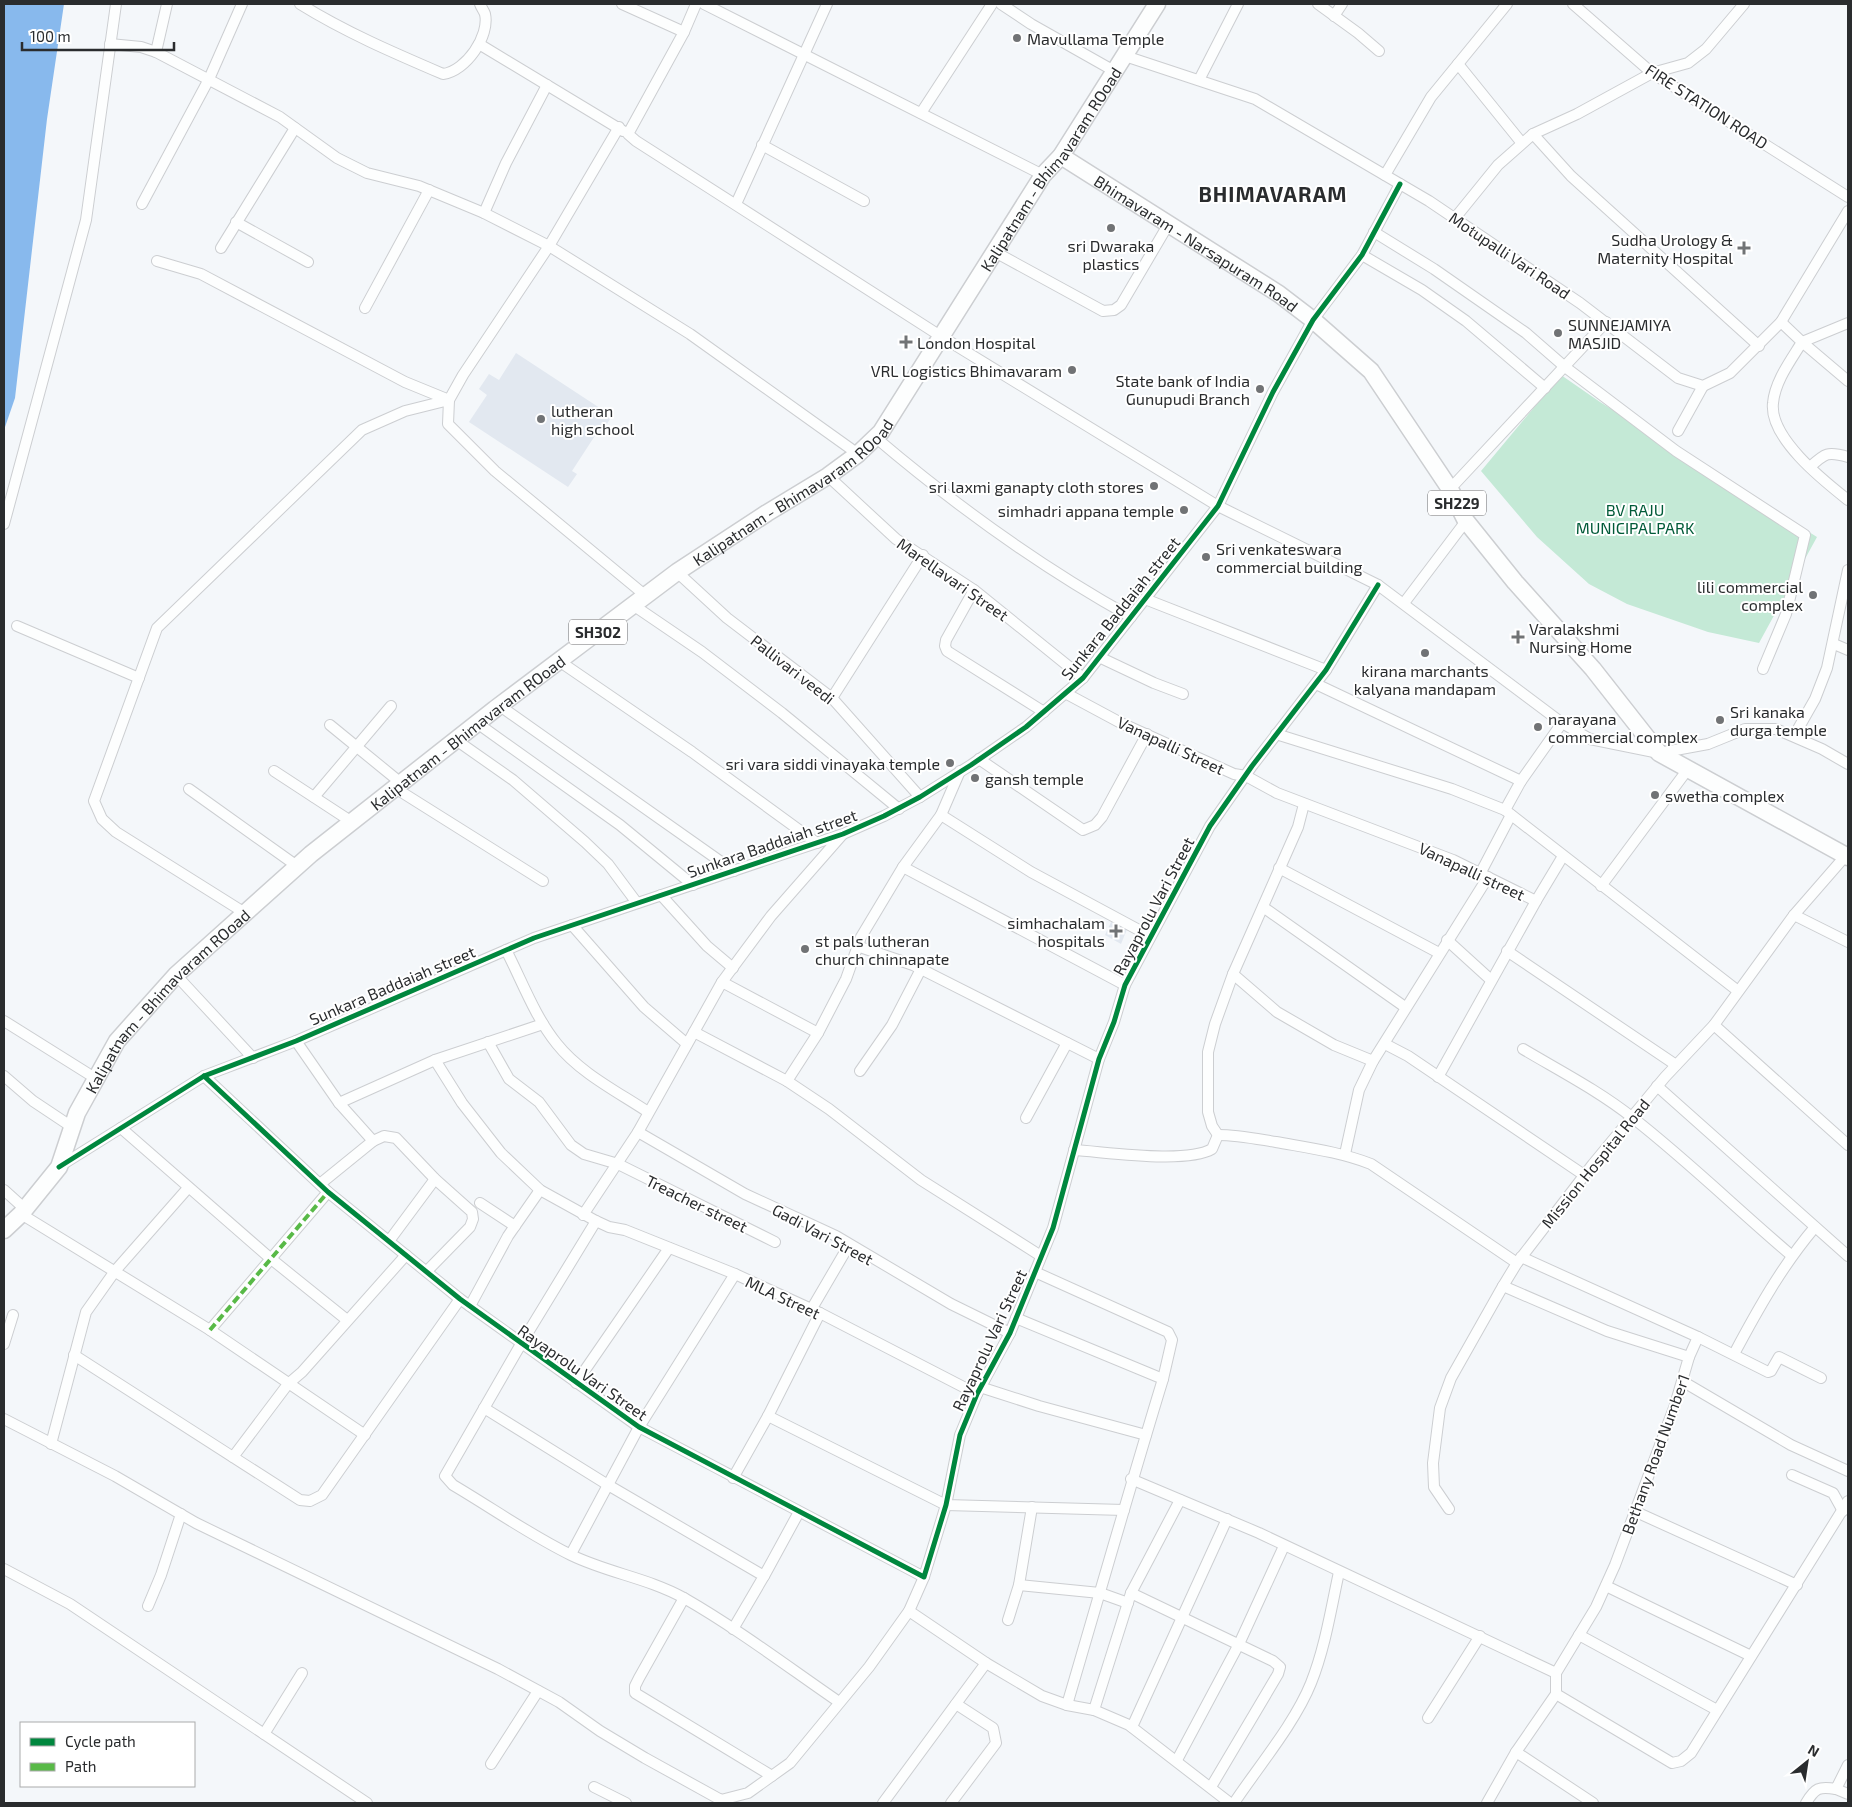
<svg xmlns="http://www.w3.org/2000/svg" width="1852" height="1807" viewBox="0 0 1852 1807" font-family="'Exo 2',sans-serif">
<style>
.built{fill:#e2e8f0}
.green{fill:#c4e9d6}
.water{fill:#88b9ed}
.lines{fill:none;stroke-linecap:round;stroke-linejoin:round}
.minor-casing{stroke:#ccced1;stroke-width:12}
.primary-casing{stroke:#ccced1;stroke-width:19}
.minor{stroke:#fdfefe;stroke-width:10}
.primary{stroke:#fdfefe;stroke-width:16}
.quiet{stroke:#58b947;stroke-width:4;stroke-dasharray:8 4;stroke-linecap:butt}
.cycleway-casing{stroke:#fff;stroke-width:8}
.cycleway{stroke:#00873e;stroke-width:5}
.poi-dot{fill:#717375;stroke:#fff;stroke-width:2}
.labels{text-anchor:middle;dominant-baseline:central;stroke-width:4;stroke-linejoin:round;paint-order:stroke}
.shield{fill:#fff;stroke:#6a6b6d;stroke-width:1}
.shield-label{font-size:15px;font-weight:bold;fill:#2a2c2e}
.poi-label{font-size:16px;fill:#2a2c2e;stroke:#fff;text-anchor:start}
.street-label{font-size:16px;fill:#2a2c2e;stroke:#fff}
.park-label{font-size:16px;fill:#005a38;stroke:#fff}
.district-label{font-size:21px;font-weight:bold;letter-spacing:1px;fill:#2a2c2e;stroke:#fff}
</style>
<rect width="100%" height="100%" fill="#f4f7fa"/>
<g class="built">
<polygon points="516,353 612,416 601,433 598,431 572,471 577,474 568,487 469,422 487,395 479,389 489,374 499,380"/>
<polygon points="1112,920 1128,927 1121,944 1105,935"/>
</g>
<polygon class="green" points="1561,375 1600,402 1817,537 1759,643 1708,632 1627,604 1589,584 1537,537 1481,471"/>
<polygon class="water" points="4,4 64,4 47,119 15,398 4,430"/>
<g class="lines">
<defs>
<g id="minor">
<path d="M 300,4 C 345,32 394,53 443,74 C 466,71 490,36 485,14 C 484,11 481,7 480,4"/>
<polyline points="622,4 684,32 628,134 636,141 942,337 1218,506 1378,585 1562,723 1590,739 1659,753 1708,744 1745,729 1776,729 1822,749 1848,764"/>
<polyline points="704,4 1043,175"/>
<polyline points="1001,4 1031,24 1116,72"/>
<polyline points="1318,4 1358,33 1379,51"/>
<polyline points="1573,4 1652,73 1848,197"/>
<polyline points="1334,16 1342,4"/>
<polyline points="684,32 696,4"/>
<polyline points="110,44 141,47 156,52 280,117 337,158 367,173 419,186 484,213 549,246 690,334 858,454"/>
<polyline points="479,44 623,131"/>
<polyline points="156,52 167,4"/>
<polyline points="1125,56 1255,99 1429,201 1580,303 1678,378 1703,386 1730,373 1781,322 1848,211"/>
<polyline points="1458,64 1521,142"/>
<polyline points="1199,80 1238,4"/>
<polyline points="921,113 992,4"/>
<polyline points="1533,134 1571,176 1759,346"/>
<polyline points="762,145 864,201"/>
<polyline points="1385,175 1431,97 1507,4"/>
<polyline points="142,204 209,79 242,4"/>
<polyline points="736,204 827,4"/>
<polyline points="484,213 506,163 547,85"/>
<polyline points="1455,218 1498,165 1533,134 1577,114 1652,73 1688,63 1706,49 1744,4"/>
<polyline points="236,222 308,262"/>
<polyline points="1374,232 1434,269 1526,333 1565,367 1676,451 1805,535 1786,614 1763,669"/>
<polyline points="221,248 295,128"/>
<polyline points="995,252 1103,311 1114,310 1121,305 1168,225"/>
<polyline points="1362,255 1422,290 1466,321 1545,388"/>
<polyline points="157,261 201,274 405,382 449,400 463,375 549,246 619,127"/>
<polyline points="365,308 429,190"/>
<path d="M 1781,322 L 1802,342 C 1791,360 1775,381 1773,403 C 1769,438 1824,481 1848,500"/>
<polyline points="1848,323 1802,342 1848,381"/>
<polyline points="1678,431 1703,386"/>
<path d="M 875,437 C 955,505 1039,566 1131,617"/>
<path d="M 1810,467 C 1825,453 1828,451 1848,457"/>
<polyline points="828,476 896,539 974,590 1083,678"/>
<polyline points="1450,489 1606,322"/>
<polyline points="4,524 86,220 116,4"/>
<polyline points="677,572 727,618 832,698 920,797"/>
<polyline points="974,590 946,640 945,646 947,651 1044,712"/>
<polyline points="1145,599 1326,670"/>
<polyline points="1404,603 1466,521"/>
<polyline points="633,605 702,652 782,713 899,809"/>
<polyline points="17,626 139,678"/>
<polyline points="1834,644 1848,650"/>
<polyline points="1099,657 1154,683 1183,694"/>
<polyline points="559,661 692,752 817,843"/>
<polyline points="1316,684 1521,781"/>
<polyline points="1067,694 1121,723 1234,774 1246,776 1277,793 1453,860 1536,901 1438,1077"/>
<polyline points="832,698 923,555"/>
<polyline points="500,706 734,871"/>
<polyline points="477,723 620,825 693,885"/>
<polyline points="330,725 401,783"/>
<polyline points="1276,734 1452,789 1505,810 1521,781 1562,723"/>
<polyline points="1794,736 1815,699 1827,668 1848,570"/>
<polyline points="456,740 513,780 585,842 608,864 637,903"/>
<polyline points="979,759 1083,830 1095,825 1102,817 1147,734"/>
<polyline points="274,771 352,822"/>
<polyline points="395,788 543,881"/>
<polyline points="189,789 297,866"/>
<polyline points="314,797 391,706"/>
<polyline points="1505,810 1738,991"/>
<polyline points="941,815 1031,872 1150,936"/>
<polyline points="903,867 1125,985"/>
<polyline points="1279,868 1439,953"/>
<polyline points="1480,874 1511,815"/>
<polyline points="1601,886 1688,769"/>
<polyline points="661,895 707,946 733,968"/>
<polyline points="1536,901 1563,856"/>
<polyline points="1263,907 1405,1007"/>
<polyline points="245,913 116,832 102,819 94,801 157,628 362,430 405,411 449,400 448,424 495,471 646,596"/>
<polyline points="1794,915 1848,942"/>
<polyline points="572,925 644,1007 687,1044"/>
<polyline points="1447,940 1491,980"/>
<polyline points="857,946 913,965 1099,1059"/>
<path d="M 506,950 C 522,981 535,1017 557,1044 C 580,1073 618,1092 648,1112"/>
<polyline points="1507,951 1676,1065"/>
<polyline points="1233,974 1277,1012 1334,1045 1373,1061"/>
<polyline points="176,975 253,1058"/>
<polyline points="722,982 818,1033"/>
<polyline points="4,1021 95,1078"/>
<polyline points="1714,1025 1848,1145"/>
<polyline points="694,1032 787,1081 829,1109 921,1180 1041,1256"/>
<polyline points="296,1041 339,1103 373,1141 384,1136 396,1138 435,1179 472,1212 473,1219 470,1227 427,1271"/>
<polyline points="488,1042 509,1079 539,1102 571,1145 584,1154 618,1164 775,1242"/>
<polyline points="1385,1044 1408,1056 1584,1175"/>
<path d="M 1523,1049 C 1560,1071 1599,1091 1633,1118 C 1688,1161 1738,1210 1791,1255"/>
<polyline points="435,1060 462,1103 501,1153 540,1190 596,1221 609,1227 625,1230 735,1274 820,1313 977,1394"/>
<polyline points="860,1071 892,1025 921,969"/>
<polyline points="4,1076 33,1101 72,1127"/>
<polyline points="204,1076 328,1192 460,1299 639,1427 924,1577 946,1505 960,1435 977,1394 1010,1333 1053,1228 1099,1059 1114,1022 1125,985 1210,826 1252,766 1326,670 1378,585"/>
<polyline points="787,1081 818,1033 846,979 861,937 903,867 941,815 960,771"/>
<polyline points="1657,1086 1848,1256"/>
<polyline points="339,1103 435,1060 543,1024"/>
<polyline points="1026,1118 1067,1043"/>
<polyline points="121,1128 270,1258 347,1320"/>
<polyline points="638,1132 745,1194 836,1236 951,1304 1010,1333"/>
<polyline points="1218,1135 1212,1126 1208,1112 1208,1052 1215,1024 1233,974 1298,827 1304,804"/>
<path d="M 1218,1135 C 1238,1135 1257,1139 1276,1142 C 1309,1148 1340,1152 1371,1164 L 1517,1263"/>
<path d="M 1074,1150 C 1107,1152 1186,1164 1212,1149 L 1218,1135"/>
<polyline points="1345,1154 1359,1090 1373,1061 1488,877"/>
<polyline points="60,1166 204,1076 296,1041 534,938 843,834 884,816 920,797 971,765 1026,727 1083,678 1218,506 1273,392 1313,320 1362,255 1400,184"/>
<polyline points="320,1184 373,1141"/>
<polyline points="4,1190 25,1209"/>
<polyline points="480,1203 515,1226"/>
<polyline points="21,1214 210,1330 365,1435"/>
<polyline points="583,1215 638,1132 722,982 771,916 842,835"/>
<path d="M 596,1221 L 521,1344 L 445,1476 L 453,1485 C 492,1508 530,1535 571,1555 C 608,1573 648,1578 684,1598 C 738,1629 788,1667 839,1702"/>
<polyline points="389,1241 435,1179"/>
<polyline points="1521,1257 1698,1337 1689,1357"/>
<polyline points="1035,1272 1168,1332 1172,1340 1163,1379"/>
<polyline points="1503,1286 1607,1331 1689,1357 1675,1405 1615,1565 1596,1607 1556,1673"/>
<polyline points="470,1306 508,1236 540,1190"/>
<polyline points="811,1310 849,1245"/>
<path d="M 1016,1318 L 1163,1379 C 1130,1487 1099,1596 1067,1705"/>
<polyline points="210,1330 328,1192"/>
<polyline points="1698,1337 1768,1372 1771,1371 1779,1357 1821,1378"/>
<polyline points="4,1344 13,1315"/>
<path d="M 1734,1354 C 1758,1309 1782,1266 1815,1227"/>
<polyline points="74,1355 300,1500 310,1501 322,1495 460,1299"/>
<polyline points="1682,1381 1791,1445 1848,1471"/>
<polyline points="576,1383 669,1248"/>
<polyline points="980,1387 1039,1406 1146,1435"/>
<polyline points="484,1408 608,1485 764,1576 733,1629"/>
<polyline points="768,1416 946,1505 1124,1510"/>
<polyline points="4,1419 115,1476 196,1523 498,1669 559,1702 600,1731 645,1758 721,1800 748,1793 790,1763 869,1667 909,1611 924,1577"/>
<polyline points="51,1444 86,1312 115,1271 188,1188"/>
<polyline points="233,1457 288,1384 302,1372 406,1255"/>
<polyline points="1792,1475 1833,1493 1843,1511"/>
<polyline points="733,1478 768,1416 820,1313"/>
<polyline points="1131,1479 1259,1533 1556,1673"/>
<polyline points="1449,1509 1434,1487 1433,1463 1440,1408 1451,1378 1503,1286 1517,1263 1593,1164 1665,1077 1714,1025 1794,915 1848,853"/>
<polyline points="1634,1511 1797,1585"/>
<polyline points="571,1554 639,1427 735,1274"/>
<polyline points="4,1569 70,1604 367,1803"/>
<polyline points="764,1576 799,1512"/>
<polyline points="1019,1585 1100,1593 1128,1603"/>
<polyline points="1606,1586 1751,1656"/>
<polyline points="1131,1593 1273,1661 1280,1667 1278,1674 1211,1787"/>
<polyline points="684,1598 639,1678 635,1686 635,1693 772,1776"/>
<polyline points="148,1606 161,1575 181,1514"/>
<polyline points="909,1611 986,1663 1042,1696 1067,1705 1094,1710 1129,1725 1230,1803"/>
<polyline points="1008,1620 1019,1585 1032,1507"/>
<polyline points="1579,1635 1717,1710"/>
<polyline points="1556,1694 1672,1763 1681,1761 1691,1753 1848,1501"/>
<polyline points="1094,1710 1131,1593 1180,1500"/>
<polyline points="1428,1718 1480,1636"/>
<polyline points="1132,1727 1227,1519"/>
<polyline points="264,1734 302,1673"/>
<polyline points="1516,1752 1593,1803"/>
<polyline points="1177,1760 1239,1644 1284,1546"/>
<polyline points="491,1764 538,1691"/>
<polyline points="594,1787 626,1803"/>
<polyline points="1836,1789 1848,1794"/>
<polyline points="883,1803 986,1663"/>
<polyline points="951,1803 996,1743 993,1728 956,1704"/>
<path d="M 1234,1803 C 1258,1767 1295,1723 1311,1683 C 1325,1648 1331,1609 1339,1572"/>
<polyline points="1487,1803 1516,1752 1556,1694 1556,1673"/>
<path d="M 1806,1803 C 1815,1788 1819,1786 1836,1789 L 1848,1765"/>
</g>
<g id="primary">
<path id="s1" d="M 1061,156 L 1279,294 L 1313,320 L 1371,371 L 1450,489 L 1466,521 L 1515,582 L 1593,669 L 1659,753 L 1848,857"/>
<path id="s2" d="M 4,1230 L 21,1214 L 59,1167 L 77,1113 L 117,1041 L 176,975 L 311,854 L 495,709 L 677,572 L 767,513 L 828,476 L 858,454 L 881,432 L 1043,175 L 1061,156 L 1157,4"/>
</g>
</defs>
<use href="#minor" class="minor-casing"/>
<use href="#primary" class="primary-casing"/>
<use href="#minor" class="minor"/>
<use href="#primary" class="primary"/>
<polyline class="quiet" points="210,1330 328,1192"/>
<defs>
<g id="cycleway">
<polyline points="204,1076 328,1192 460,1299 639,1427 924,1577 946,1505 960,1435 977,1394 1010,1333 1053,1228 1099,1059 1114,1022 1125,985 1210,826 1252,766 1326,670 1378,585"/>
<polyline points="59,1167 204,1076 296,1041 534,938 843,834 884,816 920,797 971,765 1026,727 1083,678 1218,506 1273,392 1313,320 1362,255 1400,184"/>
</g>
</defs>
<use href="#cycleway" class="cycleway-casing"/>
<use href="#cycleway" class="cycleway"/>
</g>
<g class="poi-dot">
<circle cx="1017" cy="38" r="5"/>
<circle cx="1111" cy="228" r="5"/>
<path d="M1741.5 240.5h5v5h5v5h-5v5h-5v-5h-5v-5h5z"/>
<circle cx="1558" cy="333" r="5"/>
<path d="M903.5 334.5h5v5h5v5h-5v5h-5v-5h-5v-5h5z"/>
<circle cx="1072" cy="370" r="5"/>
<circle cx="1260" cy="389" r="5"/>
<circle cx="541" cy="419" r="5"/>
<circle cx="1154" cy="486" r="5"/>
<circle cx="1184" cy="510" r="5"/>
<circle cx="1206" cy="557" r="5"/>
<circle cx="1813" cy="595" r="5"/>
<path d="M1515.5 629.5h5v5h5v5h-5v5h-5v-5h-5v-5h5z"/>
<circle cx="1425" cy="653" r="5"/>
<circle cx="1720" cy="720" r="5"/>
<circle cx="1538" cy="727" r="5"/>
<circle cx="950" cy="763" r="5"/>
<circle cx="975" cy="778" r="5"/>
<circle cx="1655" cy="795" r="5"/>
<path d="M1113.5 923.5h5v5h5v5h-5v5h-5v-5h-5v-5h5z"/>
<circle cx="805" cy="949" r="5"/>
</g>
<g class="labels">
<g class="shield">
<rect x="1428" y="490.5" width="58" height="25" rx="4"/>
<rect x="569" y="619.5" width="58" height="25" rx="4"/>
</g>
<g class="shield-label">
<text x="1457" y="503">SH229</text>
<text x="598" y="632">SH302</text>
</g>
<g class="poi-label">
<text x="1027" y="38">Mavullama Temple</text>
<text x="1733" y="239" text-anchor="end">Sudha Urology &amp;<tspan x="1733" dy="18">Maternity Hospital</tspan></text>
<text x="1111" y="245" text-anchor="middle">sri Dwaraka<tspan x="1111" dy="18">plastics</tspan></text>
<text x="1568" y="324">SUNNEJAMIYA<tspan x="1568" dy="18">MASJID</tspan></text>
<text x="917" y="342">London Hospital</text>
<text x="1062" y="370" text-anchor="end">VRL Logistics Bhimavaram</text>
<text x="1250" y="380" text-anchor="end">State bank of India<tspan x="1250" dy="18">Gunupudi Branch</tspan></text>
<text x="551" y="410">lutheran<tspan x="551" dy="18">high school</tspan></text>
<text x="1144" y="486" text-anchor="end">sri laxmi ganapty cloth stores</text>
<text x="1174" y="510" text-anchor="end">simhadri appana temple</text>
<text x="1216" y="548">Sri venkateswara<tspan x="1216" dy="18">commercial building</tspan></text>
<text x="1803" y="586" text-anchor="end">lili commercial<tspan x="1803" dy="18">complex</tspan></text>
<text x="1529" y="628">Varalakshmi<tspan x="1529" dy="18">Nursing Home</tspan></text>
<text x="1425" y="670" text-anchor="middle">kirana marchants<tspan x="1425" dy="18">kalyana mandapam</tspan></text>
<text x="1730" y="711">Sri kanaka<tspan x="1730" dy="18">durga temple</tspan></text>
<text x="1548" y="718">narayana<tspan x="1548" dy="18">commercial complex</tspan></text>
<text x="940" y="763" text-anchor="end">sri vara siddi vinayaka temple</text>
<text x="985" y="778">gansh temple</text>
<text x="1665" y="795">swetha complex</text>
<text x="1105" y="922" text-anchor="end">simhachalam<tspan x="1105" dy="18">hospitals</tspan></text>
<text x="815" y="940">st pals lutheran<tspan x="815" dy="18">church chinnapate</tspan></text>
</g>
<g class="street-label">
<text transform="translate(1707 106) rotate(33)">FIRE STATION ROAD</text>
<text stroke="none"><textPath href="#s2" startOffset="1516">Kalipatnam - Bhimavaram ROoad</textPath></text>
<text stroke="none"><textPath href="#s1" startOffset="161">Bhimavaram - Narsapuram Road</textPath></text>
<text transform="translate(1510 255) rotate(34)">Motupalli Vari Road</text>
<text stroke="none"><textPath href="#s2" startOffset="1096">Kalipatnam - Bhimavaram ROoad</textPath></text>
<text transform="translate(953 579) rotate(35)">Marellavari Street</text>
<text transform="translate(1120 608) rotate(-51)">Sunkara Baddaiah street</text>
<text transform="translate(793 669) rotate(38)">Pallivari veedi</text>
<text stroke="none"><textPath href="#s2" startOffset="691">Kalipatnam - Bhimavaram ROoad</textPath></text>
<text transform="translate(1171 745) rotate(25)">Vanapalli Street</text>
<text transform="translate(772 843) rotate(-19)">Sunkara Baddaiah street</text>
<text transform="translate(1472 871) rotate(25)">Vanapalli street</text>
<text transform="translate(1153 906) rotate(-62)">Rayaprolu Vari Street</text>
<text transform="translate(392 985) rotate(-23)">Sunkara Baddaiah street</text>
<text stroke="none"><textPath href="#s2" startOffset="286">Kalipatnam - Bhimavaram ROoad</textPath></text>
<text transform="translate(1595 1163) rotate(-51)">Mission Hospital Road</text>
<text transform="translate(697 1203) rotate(26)">Treacher street</text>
<text transform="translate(823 1234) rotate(28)">Gadi Vari Street</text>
<text transform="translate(783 1297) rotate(25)">MLA Street</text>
<text transform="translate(989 1340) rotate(-65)">Rayaprolu Vari Street</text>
<text transform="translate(583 1372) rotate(35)">Rayaprolu Vari Street</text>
<text transform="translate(1655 1454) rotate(-70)">Bethany Road Number1</text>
</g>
<g class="park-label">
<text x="1635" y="509">BV RAJU<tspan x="1635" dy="18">MUNICIPALPARK</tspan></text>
</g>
<g class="district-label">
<text x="1273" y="193">BHIMAVARAM</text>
</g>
</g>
<rect width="1852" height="1807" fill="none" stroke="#2a2c2e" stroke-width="10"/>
<rect x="20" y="1722" width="175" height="65" fill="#ffffff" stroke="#aaabab"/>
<rect x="30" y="1738" width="25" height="8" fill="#00873e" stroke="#aaabab"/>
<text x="65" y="1747" font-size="15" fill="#2a2c2e">Cycle path</text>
<rect x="30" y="1763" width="25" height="8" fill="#58b947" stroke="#aaabab"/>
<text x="65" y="1772" font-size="15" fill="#2a2c2e">Path</text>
<g transform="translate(1807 1762) rotate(30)" stroke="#ffffff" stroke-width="4" paint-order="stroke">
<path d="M0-4L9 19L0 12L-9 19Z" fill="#2a2c2e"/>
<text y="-8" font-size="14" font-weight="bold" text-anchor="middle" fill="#2a2c2e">N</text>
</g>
<path d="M22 42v8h152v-8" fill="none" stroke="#2a2c2e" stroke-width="2.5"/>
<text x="30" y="42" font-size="15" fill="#2a2c2e" stroke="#ffffff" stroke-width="4" paint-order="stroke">100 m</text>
</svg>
